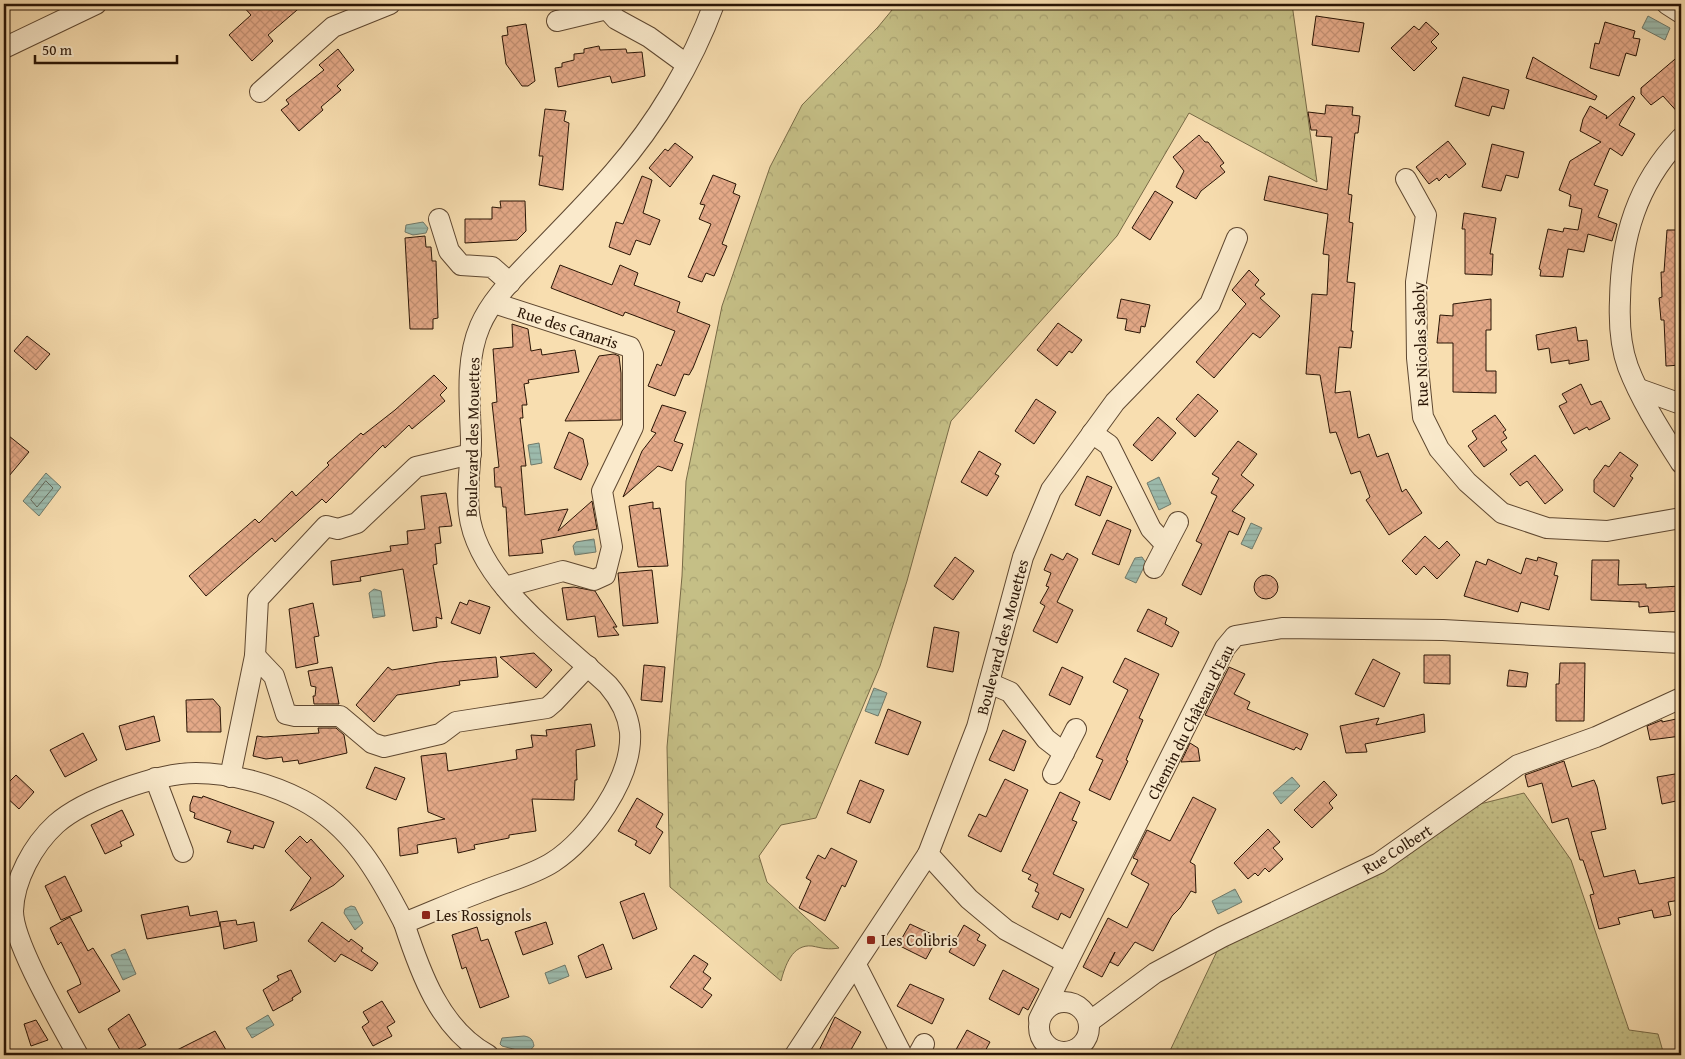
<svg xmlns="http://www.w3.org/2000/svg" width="1685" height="1059" viewBox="0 0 1685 1059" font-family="'Gentium Book Plus',serif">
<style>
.grass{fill:url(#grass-dots);stroke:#786a46}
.forest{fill:url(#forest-crowns);stroke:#786a46}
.water{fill:url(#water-rules);stroke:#6f796a}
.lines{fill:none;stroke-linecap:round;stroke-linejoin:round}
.shore{stroke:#64685a;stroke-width:1}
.building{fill:url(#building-cross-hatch);stroke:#2a1505}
.street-casing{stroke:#5e4730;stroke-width:22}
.street{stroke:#faeacc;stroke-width:20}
.poi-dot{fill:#8f2418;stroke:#faeacc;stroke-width:2}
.labels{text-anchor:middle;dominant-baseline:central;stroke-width:4;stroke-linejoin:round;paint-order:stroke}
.street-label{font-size:16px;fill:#2a1505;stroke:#faeacc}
.poi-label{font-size:16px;fill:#2a1505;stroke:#faeacc;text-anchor:start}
</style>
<defs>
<pattern id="grass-dots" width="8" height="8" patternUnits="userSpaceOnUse" patternTransform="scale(1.25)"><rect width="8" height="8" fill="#c5bf86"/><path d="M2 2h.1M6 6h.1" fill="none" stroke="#a9a372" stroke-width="1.8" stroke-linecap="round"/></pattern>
<pattern id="forest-crowns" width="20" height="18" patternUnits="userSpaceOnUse" patternTransform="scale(1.25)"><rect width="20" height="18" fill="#c5bf86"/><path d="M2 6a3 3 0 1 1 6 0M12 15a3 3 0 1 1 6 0" fill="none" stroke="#a9a372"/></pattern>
<pattern id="water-rules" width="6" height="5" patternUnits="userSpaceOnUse" patternTransform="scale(1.25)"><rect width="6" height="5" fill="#9dbcae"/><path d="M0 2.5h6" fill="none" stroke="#87a194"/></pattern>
<pattern id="building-cross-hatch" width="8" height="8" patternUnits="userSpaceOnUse" patternTransform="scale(1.25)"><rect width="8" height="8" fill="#e4a988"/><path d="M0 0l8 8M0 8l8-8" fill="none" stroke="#c49174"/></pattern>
</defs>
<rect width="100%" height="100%" fill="#f8deb0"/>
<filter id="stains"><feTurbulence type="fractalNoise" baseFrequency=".004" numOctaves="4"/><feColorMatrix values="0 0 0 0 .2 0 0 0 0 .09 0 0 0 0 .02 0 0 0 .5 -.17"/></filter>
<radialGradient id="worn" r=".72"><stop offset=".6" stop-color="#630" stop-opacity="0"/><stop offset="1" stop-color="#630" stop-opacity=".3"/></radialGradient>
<polygon class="grass" points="1524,793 1571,860 1629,1030 1658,1034 1664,1055 1168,1055 1219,947 1472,806"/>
<path class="forest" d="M 897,4 L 1292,4 L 1317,182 L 1189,113 L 1117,236 L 951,421 L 907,581 L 880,666 L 816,818 L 781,825 L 759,856 L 767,882 L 839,948 C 828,950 822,948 812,946 C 792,944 785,966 781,981 L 670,887 L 667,747 L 682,576 L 686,481 L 722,306 L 770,167 L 802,105 L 878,27 Z"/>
<g class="water">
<polygon points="1648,16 1670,28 1665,40 1642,28"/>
<polygon points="423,222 428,228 426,233 413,235 405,232 406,225"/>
<polygon points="539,443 542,463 531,465 528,445"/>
<polygon points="46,473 61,487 39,516 23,501"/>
<polygon points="1159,477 1171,504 1159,510 1147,483"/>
<polygon points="1251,523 1262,528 1252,549 1241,544"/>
<polygon points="594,539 596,552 575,555 573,546 576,542"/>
<polygon points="1142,557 1146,563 1136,583 1125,578 1135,558"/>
<polygon points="374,589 381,591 385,616 373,618 369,593"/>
<polygon points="874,688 887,693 878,716 865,711"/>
<polygon points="1292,777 1300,786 1281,804 1273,793"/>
<polygon points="1235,889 1242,902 1218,914 1212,901"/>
<polygon points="351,906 355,907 363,923 355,930 344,913 345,909"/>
<polygon points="125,949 136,974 123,980 111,955"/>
<polygon points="565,965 569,976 549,984 545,973"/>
<polygon points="268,1015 274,1025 252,1038 246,1028"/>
<path d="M 524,1036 C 530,1037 533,1039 534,1046 L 528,1053 L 502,1046 L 500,1044 L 502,1038 Z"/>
</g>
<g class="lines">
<polygon class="shore" points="46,481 53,488 37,507 31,500"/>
</g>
<g class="building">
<polygon points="241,4 304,4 268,35 273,41 252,61 229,35 251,15"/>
<polygon points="1316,16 1364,23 1359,52 1312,45"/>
<polygon points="1426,22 1439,34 1431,42 1437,48 1414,71 1391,48 1414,26 1419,30"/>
<polygon points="1605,22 1635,31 1633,38 1640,39 1636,56 1626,53 1619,76 1590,68 1595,43 1599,44"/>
<polygon points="526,24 535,81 528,86 522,86 506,64 502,36 508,35 507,27"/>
<polygon points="599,46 600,50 626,49 627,53 642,52 645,76 612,83 610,76 558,87 555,68 562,67 562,63 574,60 574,54 584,53 584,49"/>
<polygon points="338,49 354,70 337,86 341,90 321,107 323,110 299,131 281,110 289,104 286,100 324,70 319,65"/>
<polygon points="1681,54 1681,116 1663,96 1651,105 1641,94 1641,88"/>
<polygon points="1533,57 1597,96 1595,100 1526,78"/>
<polygon points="1463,77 1509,90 1504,109 1492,106 1489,116 1455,106"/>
<polygon points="1633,96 1635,98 1619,125 1635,134 1622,156 1610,148 1594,185 1608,190 1598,217 1617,224 1612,241 1588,234 1584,252 1568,249 1563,277 1540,276 1541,270 1539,269 1548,229 1563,232 1564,228 1578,230 1582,209 1569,206 1571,195 1559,190 1570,161 1601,142 1580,131 1583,119 1590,106 1607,116 1606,119"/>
<polygon points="1326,105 1353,107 1352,115 1360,116 1358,133 1355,133 1348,194 1352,195 1349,222 1353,223 1347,282 1355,283 1351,331 1353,331 1351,348 1339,347 1335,393 1350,391 1358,438 1369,434 1377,457 1388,453 1402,492 1406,489 1422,513 1389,535 1366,500 1370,497 1360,471 1351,474 1336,432 1330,433 1320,375 1306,374 1312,294 1327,295 1329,255 1323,254 1328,214 1264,200 1269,176 1327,190 1332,137 1316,136 1317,130 1311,130 1308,112 1325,114"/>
<polygon points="545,109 566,111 564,121 569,123 563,190 539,185 543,156 539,156"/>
<polygon points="1199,135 1205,142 1208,142 1224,163 1220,166 1225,172 1201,191 1196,199 1176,187 1184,171 1173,157"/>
<polygon points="1448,141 1466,164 1449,178 1446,174 1439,181 1437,178 1429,184 1416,167"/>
<polygon points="675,143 693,157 670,187 649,168 665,149 668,151"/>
<polygon points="1492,144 1524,152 1518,178 1506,175 1501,191 1482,187"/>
<polygon points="713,175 736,184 733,193 740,196 722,244 727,246 714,276 706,273 702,282 688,277 711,224 699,219 705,205 700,204"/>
<polygon points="642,176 652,180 643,213 660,220 650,245 636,240 630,255 609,247 616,222 623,224"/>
<polygon points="1155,191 1173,202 1150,240 1132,228"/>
<polygon points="500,201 525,201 526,231 517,240 465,243 465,219 492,219 492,207 501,208"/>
<polygon points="1464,213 1496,218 1490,254 1493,254 1492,275 1465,274 1465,229 1462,229"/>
<polygon points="1667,230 1678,230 1681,285 1681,365 1666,366 1664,320 1661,320 1659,298 1662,297 1661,272 1664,272"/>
<polygon points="425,236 426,247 431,247 432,261 436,261 438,318 433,319 433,329 410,329 405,238"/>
<polygon points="560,265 612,285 620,265 638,273 634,285 680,302 677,312 710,325 693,368 689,375 684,374 675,396 648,386 657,364 661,366 675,331 625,312 623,316 551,288"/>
<polygon points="1249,270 1259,280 1255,285 1265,294 1260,298 1280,316 1260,338 1253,333 1214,378 1196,362 1246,304 1232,290"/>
<polygon points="1121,299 1150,305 1145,327 1141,326 1140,333 1125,330 1127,319 1117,318"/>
<polygon points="1491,299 1491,330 1486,330 1486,371 1496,371 1496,393 1453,392 1453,343 1437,343 1440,315 1453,316 1453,304"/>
<polygon points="1058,323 1082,340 1072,353 1069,351 1057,366 1037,350"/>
<polygon points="512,324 528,329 531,351 541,349 542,355 575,350 579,372 528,380 529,383 524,384 527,405 522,405 523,418 520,418 526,466 521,466 525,515 568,509 558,531 592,501 597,529 541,540 543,553 509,556 506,507 503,507 501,487 495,487 494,468 499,467 492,403 497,402 493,349 513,347"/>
<polygon points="1576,327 1578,341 1587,340 1589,360 1569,364 1569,360 1551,363 1549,348 1538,350 1536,335"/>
<polygon points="27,336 50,354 36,370 14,351"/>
<polygon points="614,354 619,356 621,373 621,420 565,421 599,356"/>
<polygon points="434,375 447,388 440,395 445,401 412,429 409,425 385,448 383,445 326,503 322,499 275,542 272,538 206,596 189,576 255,519 259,523 292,491 296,496 329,465 327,463 361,433 363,435 395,410"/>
<polygon points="1581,384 1591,405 1601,401 1610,419 1589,430 1587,427 1574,434 1559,406 1567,402 1562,394"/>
<polygon points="1198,394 1218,411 1195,437 1176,419"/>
<polygon points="1036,399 1056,412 1034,444 1015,431"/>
<polygon points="662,405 686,412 674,441 683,444 672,471 658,466 623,497 642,451 656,433 651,431"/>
<polygon points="1495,415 1506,430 1503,432 1507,438 1501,442 1507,450 1484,467 1468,446 1477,439 1472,431"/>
<polygon points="1158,417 1176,433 1152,461 1133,445"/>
<polygon points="4,432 29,452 4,482"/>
<polygon points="569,432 583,439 588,464 581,480 554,468"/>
<polygon points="1238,441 1257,454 1241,475 1254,485 1232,511 1245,518 1238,535 1229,531 1201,595 1182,585 1202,544 1196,541 1217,496 1211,493 1219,478 1212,474"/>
<polygon points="979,451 1001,464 995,474 999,476 987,496 961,482"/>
<polygon points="1620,452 1638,465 1630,476 1633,478 1614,507 1594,492 1594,480 1605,465 1609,467"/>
<polygon points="1535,455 1563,490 1545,504 1527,481 1520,486 1510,474"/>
<polygon points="1087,476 1112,487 1100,516 1075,505"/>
<polygon points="446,493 452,526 439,527 441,543 435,544 437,564 433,565 442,619 436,617 437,627 413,631 403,569 360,577 361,581 333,585 331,561 391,551 390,546 408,544 407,531 425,529 421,496"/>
<polygon points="653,502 653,509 660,508 668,566 638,567 629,506"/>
<polygon points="1107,520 1131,530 1119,565 1092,554"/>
<polygon points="1425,536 1439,549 1447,541 1460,555 1437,579 1424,566 1416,575 1402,561"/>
<polygon points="1067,553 1078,559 1057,602 1073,610 1057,643 1033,631 1045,606 1040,603 1049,587 1046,586 1051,573 1044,570 1051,554 1063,560"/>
<polygon points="955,557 974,571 953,600 934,586"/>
<polygon points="1538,557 1557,563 1554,575 1558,576 1549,610 1521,602 1518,612 1464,596 1476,561 1486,565 1488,559 1521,574 1526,558 1537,561"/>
<polygon points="1592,560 1619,560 1618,585 1646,584 1646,588 1680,586 1681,611 1649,613 1648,606 1639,607 1639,602 1591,600"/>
<polygon points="652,570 658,623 623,626 618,573"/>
<circle cx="1266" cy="587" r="12"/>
<polygon points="574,587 595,591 617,627 613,627 619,635 598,637 595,616 567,620 562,588"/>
<polygon points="469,600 490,607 480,634 451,623 460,602 467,605"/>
<polygon points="313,603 319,636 314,637 318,663 296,668 289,609"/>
<polygon points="1148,609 1167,618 1165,624 1179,632 1172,647 1137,631"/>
<polygon points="934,627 959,632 953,672 927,667"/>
<polygon points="534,653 552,670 536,688 500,657"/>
<polygon points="1424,655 1450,655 1450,684 1424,683"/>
<polygon points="496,657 498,677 459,681 460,685 397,695 374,722 356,705 388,667 392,670 439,662"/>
<polygon points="1125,658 1159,674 1139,718 1143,720 1126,760 1128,761 1110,800 1089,790 1103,760 1096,757 1128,690 1113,682"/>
<polygon points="1373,659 1400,673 1384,707 1355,694"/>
<polygon points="1560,663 1585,663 1584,721 1556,721 1556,684 1559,684"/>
<polygon points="644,665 665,667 662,702 641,700"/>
<polygon points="332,667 339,704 314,704 313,696 315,696 316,687 311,686 308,671"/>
<polygon points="1062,667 1083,677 1070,705 1049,695"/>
<polygon points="1229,667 1245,674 1234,694 1250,702 1247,709 1308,734 1301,750 1296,747 1294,750 1205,715"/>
<polygon points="1509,670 1528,673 1526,687 1507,686"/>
<polygon points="213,699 220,707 221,732 187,732 186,700"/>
<polygon points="888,709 921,722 908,755 875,743"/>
<polygon points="1424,714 1425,732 1365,744 1367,752 1346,753 1340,726 1379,718 1376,725"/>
<polygon points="154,716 160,741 126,750 119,726"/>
<polygon points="1681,718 1681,736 1650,740 1647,726 1662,720 1662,722"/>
<polygon points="591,724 595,746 576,750 577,780 575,780 574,800 532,799 536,831 509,835 509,838 474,845 475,849 458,853 456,838 417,845 418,853 400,856 398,828 445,819 428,812 421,756 446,753 448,771 517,759 516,750 533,747 531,735 547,736 546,730"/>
<polygon points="318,728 336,728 344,735 347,753 299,764 298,760 283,762 282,757 266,759 253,756 257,736 264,737 319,733"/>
<polygon points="1003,730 1026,741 1014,771 989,760"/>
<polygon points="83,733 97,760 65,777 50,750"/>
<polygon points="1190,743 1198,748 1200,761 1181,762"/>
<polygon points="1564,761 1572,787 1594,780 1597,787 1606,829 1591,832 1604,877 1635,870 1639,884 1676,877 1680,900 1668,902 1671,915 1654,918 1652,910 1618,918 1620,924 1599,929 1590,895 1594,894 1583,860 1580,860 1568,818 1552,823 1542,783 1528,787 1525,775"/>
<polygon points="375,767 405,778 396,800 366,788"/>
<polygon points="1681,773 1681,800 1662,804 1657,777"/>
<polygon points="16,775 34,792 19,809 4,795 4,787"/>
<polygon points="1005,779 1028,790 1001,852 968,836 979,814 986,817"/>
<polygon points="860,780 884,790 870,823 847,813"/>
<polygon points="1324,781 1337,795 1329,803 1333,808 1312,828 1294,810"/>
<polygon points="1060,792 1080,802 1072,820 1077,822 1053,874 1084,889 1070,918 1061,913 1058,920 1032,907 1039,893 1035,891 1038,884 1028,879 1031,875 1022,871"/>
<polygon points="193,796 202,798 203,796 274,822 264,848 254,845 253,849 227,842 231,831 194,818 195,813 190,811 190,805"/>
<polygon points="1193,797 1216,809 1190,862 1195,865 1196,893 1191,891 1180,908 1172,916 1153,951 1135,942 1118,966 1110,962 1115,952 1102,977 1083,967 1108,918 1127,928 1149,884 1131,874 1138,860 1133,858 1147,830 1170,841"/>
<polygon points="637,798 663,814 656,827 663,832 650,854 635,845 637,841 618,831"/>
<polygon points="122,810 134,835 120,842 122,846 105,854 91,825"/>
<polygon points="1268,829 1280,842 1273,848 1283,859 1269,872 1265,868 1258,876 1255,873 1248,879 1234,863"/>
<polygon points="300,836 307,843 311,839 344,876 334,885 290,911 311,878 285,851"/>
<polygon points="831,848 857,861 845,887 842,885 825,921 799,908 811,881 806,878 818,855 825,859"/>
<polygon points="65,876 82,911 61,920 45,886"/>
<polygon points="644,893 657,929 633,939 620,902"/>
<polygon points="188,906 190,916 217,911 220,926 147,939 141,915"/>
<polygon points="70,917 88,951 93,948 120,991 79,1013 67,991 81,984 79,978 61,942 58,945 50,928"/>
<polygon points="236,920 237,925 254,922 257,941 224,949 220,922"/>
<polygon points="322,922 349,942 351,939 363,948 361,951 378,963 372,971 341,954 335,962 308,941"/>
<polygon points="546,922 553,944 523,955 515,932"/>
<polygon points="910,924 938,937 926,959 898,945"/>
<polygon points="964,925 980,935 977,940 986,945 974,966 949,952"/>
<polygon points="477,927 481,941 488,939 509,997 480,1008 466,967 462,969 452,935"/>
<polygon points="603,944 612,969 586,978 578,956"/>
<polygon points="694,955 708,964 703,972 711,978 703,989 712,995 702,1008 670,987"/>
<polygon points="291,970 301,992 292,998 293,1000 273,1011 263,990 279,980 277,976"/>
<polygon points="1003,970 1039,989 1028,1010 1023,1007 1019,1015 989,999"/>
<polygon points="910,984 944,999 932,1024 897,1006"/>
<polygon points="382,1001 395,1022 387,1027 392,1036 373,1046 362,1027 369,1022 363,1012"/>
<polygon points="129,1014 146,1045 127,1055 123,1055 108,1029"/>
<polygon points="835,1017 861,1032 848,1055 817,1055"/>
<polygon points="36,1020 48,1040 31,1046 24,1024"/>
<polygon points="967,1030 990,1042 983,1055 953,1055"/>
<polygon points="215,1031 229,1055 167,1055"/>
</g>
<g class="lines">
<defs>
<g id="street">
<polyline points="606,4 607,9 616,19 649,37 686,64"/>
<polyline points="1667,4 1681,13"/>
<polyline points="557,21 607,9"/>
<polyline points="4,48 96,4"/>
<polyline points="260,92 333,27 390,4"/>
<path d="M 1681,138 C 1637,184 1621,237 1620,300 C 1619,322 1620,345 1628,367 C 1641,401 1662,433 1681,463"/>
<polyline points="1406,179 1426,215 1416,282 1417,358 1423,417 1439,449 1467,482 1502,513 1547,528 1607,531 1681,518"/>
<polyline points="439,219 449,251 461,265 492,267 510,283"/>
<polyline points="494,303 630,347 633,354 633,427 602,491 612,547 605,575 594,580 563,571 505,587"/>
<polyline points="1639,389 1681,404"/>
<polyline points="1092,433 1109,445 1151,529 1166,545"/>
<polyline points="1154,568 1178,522"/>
<polyline points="255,656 274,676 286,714 295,716 340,716 372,743 384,747 440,734 456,722 547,708 554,702 588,666"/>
<polyline points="989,683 1010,692 1046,739 1064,753"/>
<polyline points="1053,774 1076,729"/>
<polyline points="230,777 255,656 258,599 326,526 338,529 357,523 416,467 471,454"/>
<polyline points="155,778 183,852"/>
<polyline points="928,854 969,899 1006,930 1067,963"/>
<path d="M 404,923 C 420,972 440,1029 488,1055"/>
<polyline points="856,965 902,1055"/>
<circle cx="1064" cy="1027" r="25"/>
<polyline points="1039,1019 1225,648 1235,636 1282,628 1443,630 1681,643"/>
<polyline points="1089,1022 1155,973 1222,937 1379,863 1518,765 1596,737 1681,698"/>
<path d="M 78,1055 C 61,1024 13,943 13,911 C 14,880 33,845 56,824 C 84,799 158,773 196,773 C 231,773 271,784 302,800 C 352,826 379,874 404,923 C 432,912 458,900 486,890 C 508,881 533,875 553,862 C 589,839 633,778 630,732 C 628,713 620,699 608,685 C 560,640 477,582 469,513 C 466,489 471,464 471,440 C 470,402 465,361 480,326 C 491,300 513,279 532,259 C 560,230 588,202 614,172 C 656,124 692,64 714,4"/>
<polyline points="795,1055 928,854 977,727 1023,557 1051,490 1115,402 1210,304 1237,238"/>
<polyline points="918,1055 924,1044"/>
</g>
</defs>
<use href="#street" class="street-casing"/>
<use href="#street" class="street"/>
</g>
<g class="poi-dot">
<rect x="421" y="910" width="10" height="10" rx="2.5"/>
<rect x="866" y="935" width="10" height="10" rx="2.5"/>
</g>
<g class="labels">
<g class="street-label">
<text transform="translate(568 327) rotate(18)">Rue des Canaris</text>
<text transform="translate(1420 344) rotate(-92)">Rue Nicolas Saboly</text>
<text transform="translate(472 437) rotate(-89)">Boulevard des Mouettes</text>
<text transform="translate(1002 637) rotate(-75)">Boulevard des Mouettes</text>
<text transform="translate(1190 722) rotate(-63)">Chemin du Château d'Eau</text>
<text transform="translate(1397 849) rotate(-32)">Rue Colbert</text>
</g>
<g class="poi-label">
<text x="436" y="915">Les Rossignols</text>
<text x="881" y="940">Les Colibris</text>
</g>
</g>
<rect width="1685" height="1059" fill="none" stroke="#f8deb0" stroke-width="20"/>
<rect x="5" y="5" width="1675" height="1049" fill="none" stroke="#2a1505" stroke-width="2.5"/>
<rect x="10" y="10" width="1665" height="1039" fill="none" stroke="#2a1505"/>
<path d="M35 55v8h142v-8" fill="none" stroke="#2a1505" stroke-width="2.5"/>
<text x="42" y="55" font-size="15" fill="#2a1505" stroke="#faeacc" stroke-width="4" paint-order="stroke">50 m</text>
<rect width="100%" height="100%" filter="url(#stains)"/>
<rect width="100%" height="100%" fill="url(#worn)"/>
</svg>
